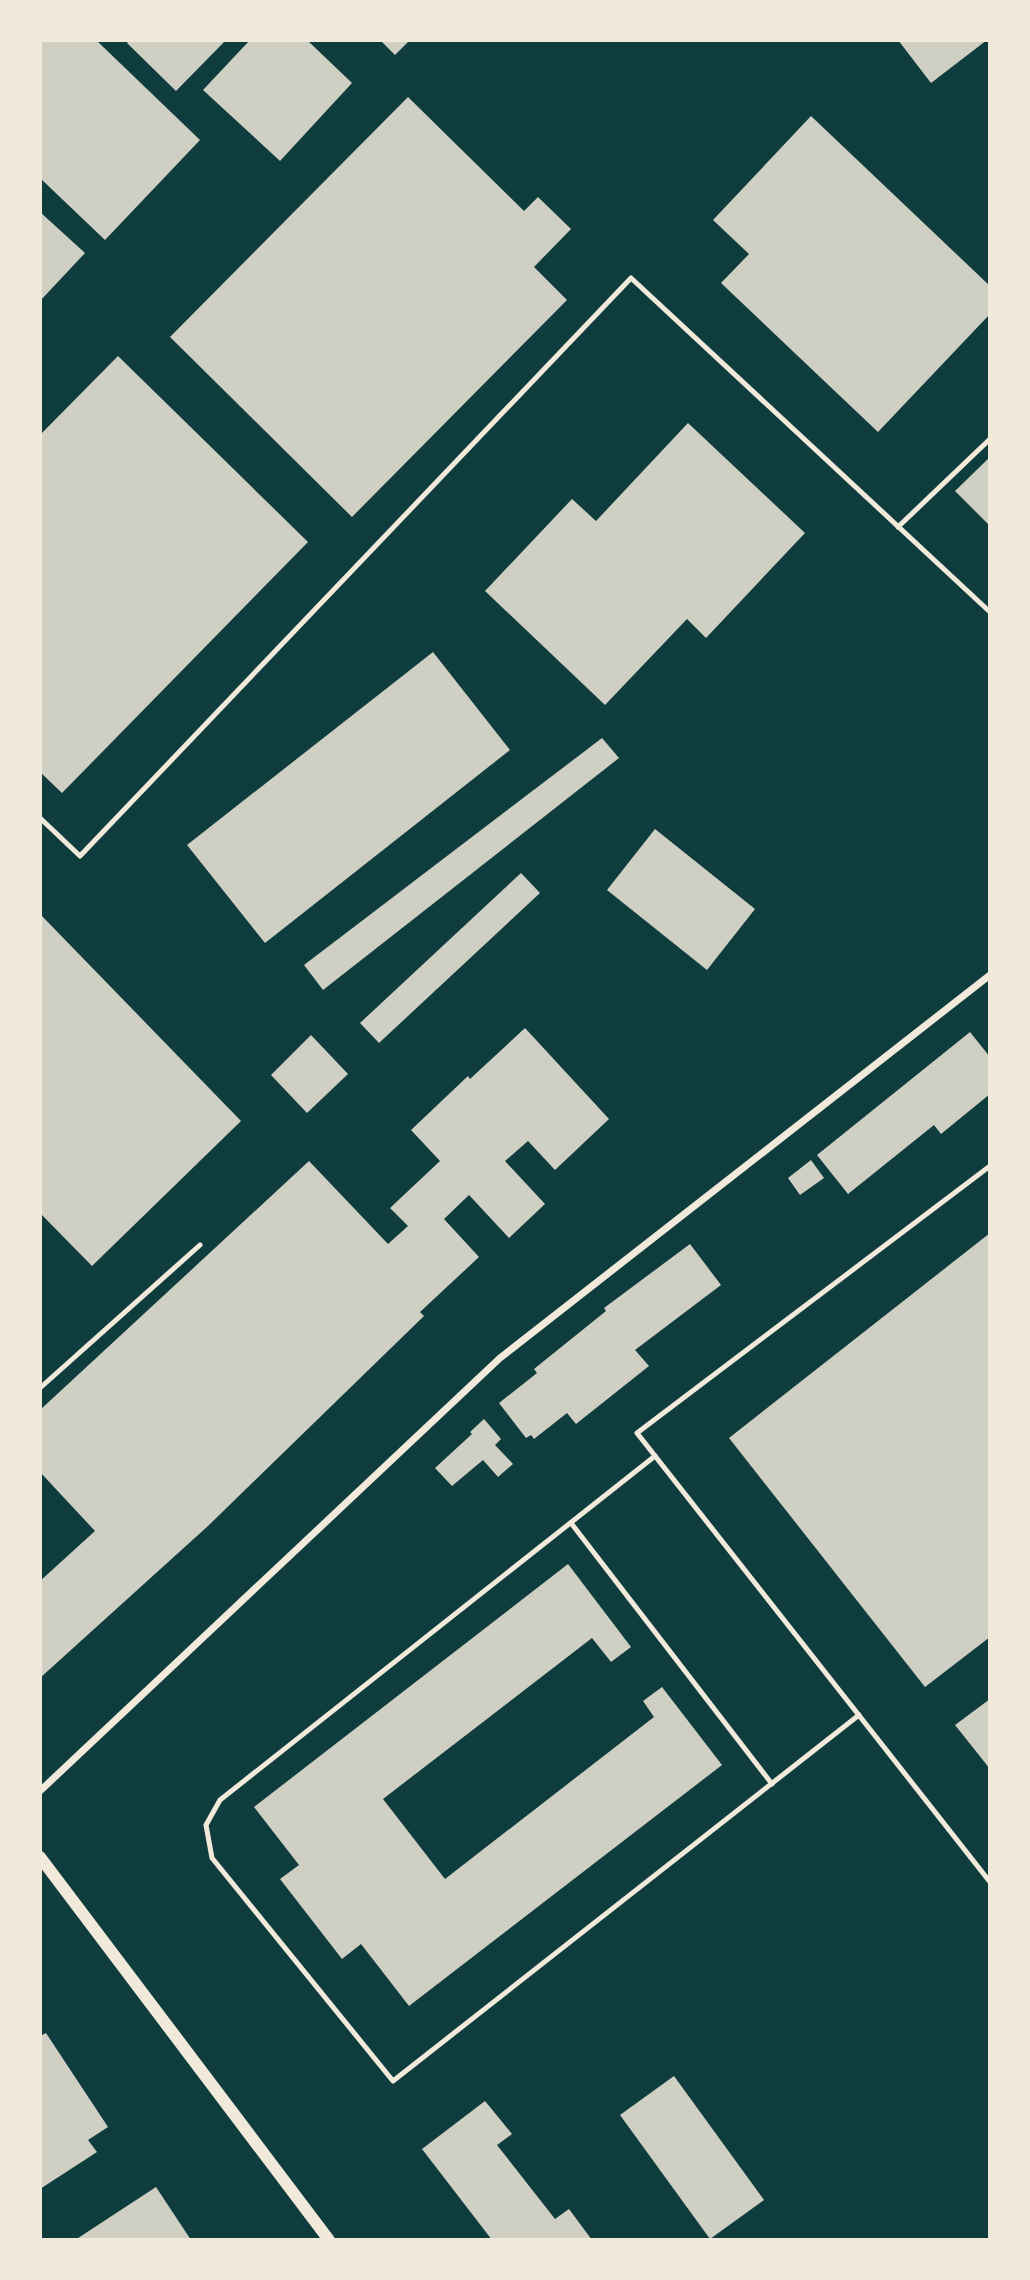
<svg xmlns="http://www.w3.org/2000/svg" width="1030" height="2280" viewBox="0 0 1030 2280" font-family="'Sofia Sans Condensed',sans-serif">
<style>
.building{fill:#cfcfc3}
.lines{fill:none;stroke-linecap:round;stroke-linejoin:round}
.service{stroke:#f1e9da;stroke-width:5}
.minor{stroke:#f1e9da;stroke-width:7}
.tertiary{stroke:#f1e9da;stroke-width:12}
</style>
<rect width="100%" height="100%" fill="#0f3d3e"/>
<g class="building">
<polygon points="40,40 96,40 200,140 105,240 40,178"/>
<polygon points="130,40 226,40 176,91 127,43"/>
<polygon points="250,40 307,40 352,83 280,161 203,90"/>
<polygon points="380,40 410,40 395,55"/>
<polygon points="898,40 987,40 931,83"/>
<polygon points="408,97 524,211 538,197 571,229 534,267 567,300 352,517 170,337"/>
<polygon points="811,116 990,286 990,314 878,432 721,283 749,254 713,220"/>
<polygon points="40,212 85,253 40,301"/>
<polygon points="118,356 308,542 62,793 40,772 40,435"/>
<polygon points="688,423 805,533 706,638 687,619 605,705 485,591 572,499 596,521"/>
<polygon points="990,457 990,526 955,491"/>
<polygon points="433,652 510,750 265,943 187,845"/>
<polygon points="602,738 619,758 323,990 304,965"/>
<polygon points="655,829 755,909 707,970 607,890"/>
<polygon points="521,873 540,893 379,1043 360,1023"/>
<polygon points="40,914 241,1121 92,1266 40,1213"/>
<polygon points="525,1028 609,1119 555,1170 528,1141 505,1161 545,1204 509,1238 469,1195 444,1219 479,1257 420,1312 424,1316 208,1526 40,1678 40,1581 95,1531 40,1472 40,1410 309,1161 388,1244 408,1226 390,1208 440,1161 411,1130 468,1076 470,1079"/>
<polygon points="970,1032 990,1057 990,1094 941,1134 934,1125 848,1194 817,1155"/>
<polygon points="311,1035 348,1074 307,1113 271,1075"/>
<polygon points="811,1160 824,1178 800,1195 788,1178"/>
<polygon points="990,1233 990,1637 925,1687 729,1438"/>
<polygon points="690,1244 721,1285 635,1350 649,1366 576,1424 567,1413 534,1439 531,1435 526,1438 499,1403 537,1373 534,1369 606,1311 604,1308"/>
<polygon points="484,1419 501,1439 495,1445 513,1464 498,1477 483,1460 452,1486 435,1468 472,1434 470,1432"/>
<polygon points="568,1564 631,1647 611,1662 592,1638 383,1799 445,1879 654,1717 643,1701 662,1687 722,1765 409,2006 361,1944 342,1959 280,1879 299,1865 254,1807"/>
<polygon points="990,1699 990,1769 955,1725"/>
<polygon points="46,2033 108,2127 88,2140 97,2152 40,2189 40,2036"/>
<polygon points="674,2076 764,2200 710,2239 620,2115"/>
<polygon points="485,2101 512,2134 497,2145 555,2219 569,2209 592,2240 492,2240 422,2149"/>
<polygon points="156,2187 191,2240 75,2240"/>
</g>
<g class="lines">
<g class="service">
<polyline points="898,527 990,439"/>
<polyline points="40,818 80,856 631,278 990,612"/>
<polyline points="990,1166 637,1433 990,1882"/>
<polyline points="40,1388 200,1245"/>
<polyline points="655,1456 220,1800 206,1825 212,1858 393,2081 859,1715"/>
<polyline points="571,1523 772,1784"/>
</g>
<polyline class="minor" points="40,1791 500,1358 990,975"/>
<polyline class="tertiary" points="40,1857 329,2240"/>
</g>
<rect width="1030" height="2280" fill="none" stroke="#f1e9da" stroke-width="84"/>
</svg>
